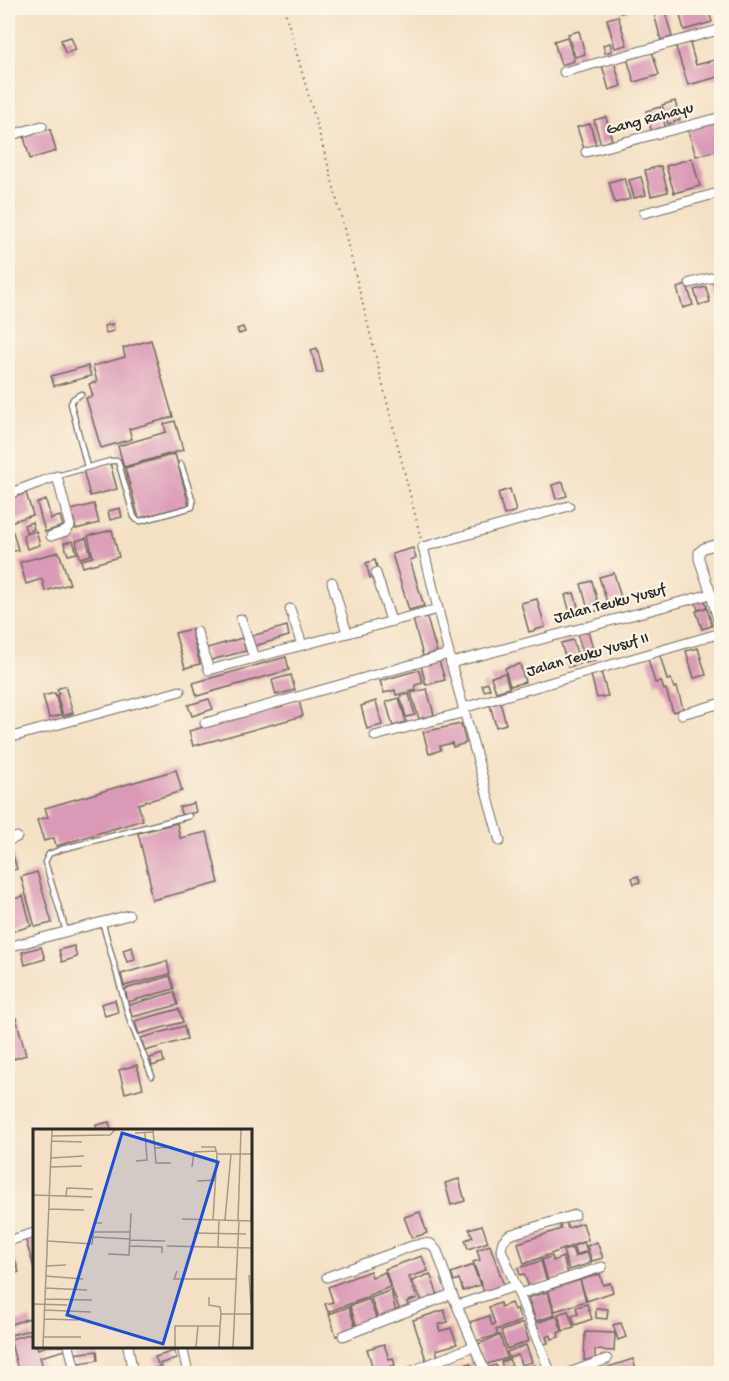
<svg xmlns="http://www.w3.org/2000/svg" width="729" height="1381" viewBox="0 0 729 1381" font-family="'Gochi Hand',sans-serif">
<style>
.building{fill:#da99b6}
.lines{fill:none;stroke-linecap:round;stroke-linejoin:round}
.lane-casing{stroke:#716a61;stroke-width:7}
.street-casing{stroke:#716a61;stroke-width:11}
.path{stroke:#716a61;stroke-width:2;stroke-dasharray:1.5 4.5;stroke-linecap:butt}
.lane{stroke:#fff;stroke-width:4.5}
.street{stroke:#fff;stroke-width:9}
.labels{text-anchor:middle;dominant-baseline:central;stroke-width:4.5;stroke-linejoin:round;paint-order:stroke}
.street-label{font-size:16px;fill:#2b2b2b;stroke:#fcf5e5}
.inset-road{fill:none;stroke:#a49887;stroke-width:1.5}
.view{fill:#1d4ed8;fill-opacity:0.15;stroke:#1d4ed8;stroke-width:3}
.inset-edge{fill:none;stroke:#2b2b2b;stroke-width:3}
</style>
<rect width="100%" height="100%" fill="#fcf5e5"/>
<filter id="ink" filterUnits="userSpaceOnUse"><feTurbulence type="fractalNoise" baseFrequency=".0167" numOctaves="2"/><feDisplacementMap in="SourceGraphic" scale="12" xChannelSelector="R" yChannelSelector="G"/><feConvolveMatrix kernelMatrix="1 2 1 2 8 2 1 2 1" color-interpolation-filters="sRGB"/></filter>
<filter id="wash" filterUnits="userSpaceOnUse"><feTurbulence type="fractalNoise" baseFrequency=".008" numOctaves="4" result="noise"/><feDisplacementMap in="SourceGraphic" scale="24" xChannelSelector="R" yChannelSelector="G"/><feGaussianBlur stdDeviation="1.35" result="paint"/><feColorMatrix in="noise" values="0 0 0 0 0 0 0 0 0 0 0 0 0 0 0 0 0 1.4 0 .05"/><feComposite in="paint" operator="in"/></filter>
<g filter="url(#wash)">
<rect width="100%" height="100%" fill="#f4e0c4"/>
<g id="blocks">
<g class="building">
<polygon points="620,8 637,8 621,13"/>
<polygon points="664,8 672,37 661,40 653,10"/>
<polygon points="678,8 708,8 712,22 684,30"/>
<polygon points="618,16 627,45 615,48 607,19"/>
<polygon points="579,31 585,54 575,57 568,34"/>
<polygon points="71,37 76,50 65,53 61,40"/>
<polygon points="567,37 574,61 561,65 554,41"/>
<polygon points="689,40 696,65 722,58 722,76 688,85 675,44"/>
<polygon points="610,43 612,51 605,53 603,45"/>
<polygon points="652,51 659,75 634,82 627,58"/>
<polygon points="614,61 621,86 609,90 602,65"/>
<polygon points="675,101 680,120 668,124 662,105"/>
<polygon points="660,107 666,129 652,133 646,111"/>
<polygon points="606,117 612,140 601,144 594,120"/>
<polygon points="713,119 722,149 696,156 687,127"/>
<polygon points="590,124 596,145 584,149 577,127"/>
<polygon points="50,129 56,151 30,159 24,137"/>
<polygon points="692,158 700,186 674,193 666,166"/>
<polygon points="661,166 668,192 651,196 645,170"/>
<polygon points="641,177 646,195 634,198 629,180"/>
<polygon points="624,178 630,199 615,203 609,182"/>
<polygon points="722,280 722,297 718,298 713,282"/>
<polygon points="687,285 693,305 683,308 677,288"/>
<polygon points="706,287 710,302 699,305 694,290"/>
<polygon points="113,324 114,331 106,333 104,326"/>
<polygon points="243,327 245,332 239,334 237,329"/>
<polygon points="151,340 173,417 129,429 132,439 101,448 86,398 93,396 89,384 97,382 93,366 125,357 123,348"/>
<polygon points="317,348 323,372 317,373 311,350"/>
<polygon points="88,366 91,376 54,386 51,376"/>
<polygon points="175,421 183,450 124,467 118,446 166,432 164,424"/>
<polygon points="175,454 189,505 139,518 125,468"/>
<polygon points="110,463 117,489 90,496 83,470"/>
<polygon points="563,482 567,496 556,499 552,485"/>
<polygon points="510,489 516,511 504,515 498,493"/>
<polygon points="26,493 33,515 10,522 8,511 8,499"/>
<polygon points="46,500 51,519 60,516 63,526 45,532 37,503"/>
<polygon points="94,504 99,523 76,529 71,510"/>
<polygon points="120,508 122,517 110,520 108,511"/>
<polygon points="32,522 34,529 26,532 24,525"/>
<polygon points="112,530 119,557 83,567 81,560 93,557 88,536"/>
<polygon points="36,531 40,545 27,549 23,535"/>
<polygon points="13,532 18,550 8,553 8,534"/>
<polygon points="86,538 91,555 80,558 76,541"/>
<polygon points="73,541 77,553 68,555 64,543"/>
<polygon points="413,548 416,558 410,560 424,606 409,610 392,554"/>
<polygon points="59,552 70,584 45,591 42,579 26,584 20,562"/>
<polygon points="375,560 379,575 370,578 366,563"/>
<polygon points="614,573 621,598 607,602 599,577"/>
<polygon points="592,581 600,610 589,613 581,584"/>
<polygon points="574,593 579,610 570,613 565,595"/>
<polygon points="704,598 707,607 698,610 695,600"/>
<polygon points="537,599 545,627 529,632 521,603"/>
<polygon points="707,608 712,626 702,629 696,611"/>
<polygon points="426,615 437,652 423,656 413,619"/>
<polygon points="287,626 289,636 251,647 248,637"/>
<polygon points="191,629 200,664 185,668 175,633"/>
<polygon points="588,630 596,660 586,663 577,633"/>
<polygon points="242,638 246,651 207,661 204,649"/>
<polygon points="573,640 580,664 568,667 561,643"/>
<polygon points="698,648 706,675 694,678 686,651"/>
<polygon points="660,655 667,680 671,679 674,688 677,687 683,709 673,712 666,689 664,690 661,681 655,683 648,659"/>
<polygon points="286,657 289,670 197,696 193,683"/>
<polygon points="439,661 445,680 426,685 421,666"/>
<polygon points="520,664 525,682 510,686 505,668"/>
<polygon points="419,670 423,683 415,685 416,690 396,695 395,690 384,693 380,681"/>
<polygon points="601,672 608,696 597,698 591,675"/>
<polygon points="505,673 509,688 496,692 491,677"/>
<polygon points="291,675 295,690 276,695 272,680"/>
<polygon points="488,683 490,689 484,691 482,685"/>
<polygon points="65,686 73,713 63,716 57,695 59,694 57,689"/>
<polygon points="427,689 434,715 419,719 411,693"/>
<polygon points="55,693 61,715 49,718 43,696"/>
<polygon points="409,694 415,715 406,717 400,696"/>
<polygon points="399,698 406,722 393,726 386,702"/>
<polygon points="209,699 213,709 192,716 188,705"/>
<polygon points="299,701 303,716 193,746 189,731"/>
<polygon points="376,701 382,725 367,729 361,706"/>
<polygon points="500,702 506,724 496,727 490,705"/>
<polygon points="461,724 466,743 453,747 452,743 440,746 441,750 429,754 423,732"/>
<polygon points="176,770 182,791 138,804 143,820 56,846 54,838 44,841 37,820 48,817 45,808"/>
<polygon points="194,803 196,812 182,816 179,807"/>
<polygon points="177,823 180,838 207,832 219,883 152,900 149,886 151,886 138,833"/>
<polygon points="8,845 10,845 17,869 8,872"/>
<polygon points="37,872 52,923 35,927 21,877"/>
<polygon points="638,876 640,882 634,884 632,878"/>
<polygon points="23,896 31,926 8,933 8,901"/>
<polygon points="74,946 77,957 62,962 59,950"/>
<polygon points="41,947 45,959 25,965 22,952"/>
<polygon points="132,947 135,960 127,962 123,950"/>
<polygon points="167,961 170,974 124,986 121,974"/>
<polygon points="170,976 174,989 128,1002 125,989"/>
<polygon points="174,992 178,1005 132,1017 129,1005"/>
<polygon points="115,1000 118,1012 105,1016 101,1004"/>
<polygon points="179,1009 183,1022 139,1034 135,1021"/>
<polygon points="16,1018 26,1055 14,1059 10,1046 8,1047 8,1020"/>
<polygon points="184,1026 187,1039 145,1051 141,1038"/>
<polygon points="162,1054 164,1062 152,1066 150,1058"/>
<polygon points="137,1065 143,1088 125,1093 119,1070"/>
<polygon points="109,1122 111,1130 97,1130 96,1125"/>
<polygon points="459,1179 465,1201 451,1205 445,1183"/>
<polygon points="420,1212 427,1233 412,1238 404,1217"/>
<polygon points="565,1221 568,1228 583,1223 588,1240 524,1264 518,1243 561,1229 559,1223"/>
<polygon points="482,1225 488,1242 468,1249 465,1240 473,1237 469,1229"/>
<polygon points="34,1235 34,1268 25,1238"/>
<polygon points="584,1242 587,1251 576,1255 573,1246"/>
<polygon points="597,1242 603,1258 592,1261 587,1246"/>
<polygon points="490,1245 505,1288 485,1295 473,1262 480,1260 477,1250"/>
<polygon points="572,1248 575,1257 587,1252 591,1263 569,1270 563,1251"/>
<polygon points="422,1256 428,1271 409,1277 417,1298 407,1302 410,1309 400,1312 385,1269"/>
<polygon points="552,1256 553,1261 563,1257 568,1274 548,1281 542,1260"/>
<polygon points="15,1260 19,1272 8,1276 8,1263"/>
<polygon points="541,1261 547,1281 529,1287 524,1274 520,1275 518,1268"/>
<polygon points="473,1265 480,1285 463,1291 459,1279 454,1281 451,1273"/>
<polygon points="370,1271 372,1277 385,1272 390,1287 369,1295 369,1297 328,1312 325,1304 333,1302 328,1287"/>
<polygon points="430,1274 438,1295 422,1301 412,1281"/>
<polygon points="600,1274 603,1285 610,1283 613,1292 587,1301 580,1280"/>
<polygon points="580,1280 586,1301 555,1311 548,1290"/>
<polygon points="391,1290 396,1313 378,1319 371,1298"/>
<polygon points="547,1292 555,1315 536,1321 528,1298"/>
<polygon points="369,1299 377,1320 357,1327 350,1306"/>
<polygon points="500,1303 501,1307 511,1303 514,1310 517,1308 521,1321 496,1330 498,1335 476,1341 470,1322 489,1316 492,1325 495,1324 489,1307"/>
<polygon points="587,1304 592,1319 575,1325 572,1316 578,1314 576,1307"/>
<polygon points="349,1307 356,1329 336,1336 329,1314"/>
<polygon points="596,1308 608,1309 607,1319 596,1318"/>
<polygon points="444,1310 448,1322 438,1325 440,1331 451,1328 457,1344 436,1350 438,1356 426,1360 413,1320"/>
<polygon points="568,1311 574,1328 563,1331 558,1314"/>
<polygon points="557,1316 562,1331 558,1333 559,1337 552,1339 551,1335 546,1337 548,1343 543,1344 536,1323"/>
<polygon points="30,1318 33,1329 11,1335 8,1325"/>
<polygon points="523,1323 529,1341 507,1349 501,1331"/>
<polygon points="621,1323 626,1337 618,1340 613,1325"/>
<polygon points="585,1332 615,1333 614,1351 595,1350 595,1360 584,1360"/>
<polygon points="33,1333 34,1346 37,1346 38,1349 47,1346 65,1346 66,1350 40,1357 44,1371 35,1374 19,1374 10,1339"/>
<polygon points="500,1335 507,1358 484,1365 478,1344"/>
<polygon points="384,1344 389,1359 393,1358 395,1365 389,1367 392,1373 390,1374 381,1374 379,1370 374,1372 367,1349"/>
<polygon points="526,1345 532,1362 521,1365 518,1355 509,1358 507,1352"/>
<polygon points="97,1351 98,1360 74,1364 73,1354"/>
<polygon points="174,1351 177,1359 158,1364 155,1357"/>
<polygon points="509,1359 512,1366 503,1368 501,1362"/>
<polygon points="633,1359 637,1374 590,1374 590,1373"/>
<polygon points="470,1363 474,1374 452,1374 451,1370"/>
<polygon points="496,1365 498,1370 495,1372 511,1367 513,1372 488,1374 486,1368"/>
<polygon points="534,1365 537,1374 515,1374 514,1371"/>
<polygon points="69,1366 71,1374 46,1374 46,1373"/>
<polygon points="161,1366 163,1374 138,1374 138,1373"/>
<polygon points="449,1368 451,1374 435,1374 435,1373"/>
</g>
</g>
</g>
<g filter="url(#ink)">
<use href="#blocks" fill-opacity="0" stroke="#716a61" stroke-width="1.5"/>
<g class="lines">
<defs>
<g id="lane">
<polyline points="81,394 73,399 71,404 87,467"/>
<polyline points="57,476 110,461 118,461 134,517 137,520 141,521 192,507 193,502 181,464"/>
<polyline points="102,921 130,1021 152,1076"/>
<polyline points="66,931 45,862 49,854 62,849 189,816"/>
</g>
<g id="street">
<polyline points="564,72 722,29"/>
<polyline points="8,136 42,126"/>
<polyline points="586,152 722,117"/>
<polyline points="644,213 722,192"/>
<polyline points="690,283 722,275"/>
<polyline points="8,494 57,476 70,526 66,531 51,536"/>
<polyline points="376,573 391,621"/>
<polyline points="332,582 347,633"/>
<polyline points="711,594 722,635"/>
<polyline points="290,609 302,645"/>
<polyline points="241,619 254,658"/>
<polyline points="197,632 209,670 438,609"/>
<polyline points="451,663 711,594 699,559 699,552 704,548 722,543"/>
<polyline points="463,708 721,633"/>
<polyline points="682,714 722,703"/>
<polyline points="205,723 449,654"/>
<polyline points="375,736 465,712"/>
<polyline points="8,738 180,691"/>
<polyline points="8,841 17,837"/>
<polyline points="500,841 451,663 423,547 569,506"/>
<polyline points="8,947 129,915"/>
<polyline points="8,1241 34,1233"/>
<polyline points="327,1277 412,1246 424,1243 431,1244 437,1251 452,1294 486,1374"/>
<polyline points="519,1294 602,1267"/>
<polyline points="458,1305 515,1286"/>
<polyline points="343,1336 452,1294"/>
<polyline points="69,1346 76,1374"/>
<polyline points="128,1346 133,1374"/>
<polyline points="182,1346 188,1374"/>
<polyline points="405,1374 474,1346"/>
<polyline points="551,1374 501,1249 503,1241 509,1235 575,1215"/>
<polyline points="566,1374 607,1359"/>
</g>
</defs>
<use href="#lane" class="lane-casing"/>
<use href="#street" class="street-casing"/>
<polyline class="path" points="284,8 330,172 421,539"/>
<use href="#lane" class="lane"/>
<use href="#street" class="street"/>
</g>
</g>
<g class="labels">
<g class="street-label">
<text transform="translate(650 120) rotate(-15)">Gang Rahayu</text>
<text transform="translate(610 605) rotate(-15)">Jalan Teuku Yusuf</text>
<text transform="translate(588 656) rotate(-16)">Jalan Teuku Yusuf II</text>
</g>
</g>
<g transform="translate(33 1129)">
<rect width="219" height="219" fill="#f4e0c4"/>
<path class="inset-road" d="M 120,1 L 123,34 L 138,34M 102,4 L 120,3M 18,7 L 77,6 L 82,1M 18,12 L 49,13M 168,18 L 182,18 L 184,25 L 180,91M 121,19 L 140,18M 185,25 L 219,25M 17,29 L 51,27M 103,32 L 114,31 L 112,4M 17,38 L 49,37M 159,38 L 161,23 L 183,22M 164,52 L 183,51M 0,66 L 59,68M 33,67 L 34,59 L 60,60M 15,80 L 51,81M 149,90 L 219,92M 192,91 L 198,25M 205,91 L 208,1M 218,91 L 219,58M 60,103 L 97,103M 161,104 L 213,105M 60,108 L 61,94 L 69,94M 97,111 L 132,112M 15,112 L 59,115 L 60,108 L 97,110M 97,117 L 129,118 L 129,124M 134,117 L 219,119M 185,119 L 186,91M 75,125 L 96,126 L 98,84M 13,137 L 33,136M 144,142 L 141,150 L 203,150M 216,146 L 218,176M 12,147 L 50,150M 12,159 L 54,161M 176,168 L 176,176 L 187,178 L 188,185M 12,170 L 59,171M 0,175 L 34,176M 11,181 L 58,183M 11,190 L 46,191M 10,208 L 48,208M 10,218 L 19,1M 142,218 L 142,197 L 187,197 L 188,185 L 219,185M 163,218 L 165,197M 186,218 L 187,197M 200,218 L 206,91"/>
<path class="view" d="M 89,4 L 185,33 L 130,215 L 34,186 Z"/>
<rect width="219" height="219" class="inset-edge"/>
</g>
<rect width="729" height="1381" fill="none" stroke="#fcf5e5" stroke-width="30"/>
</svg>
